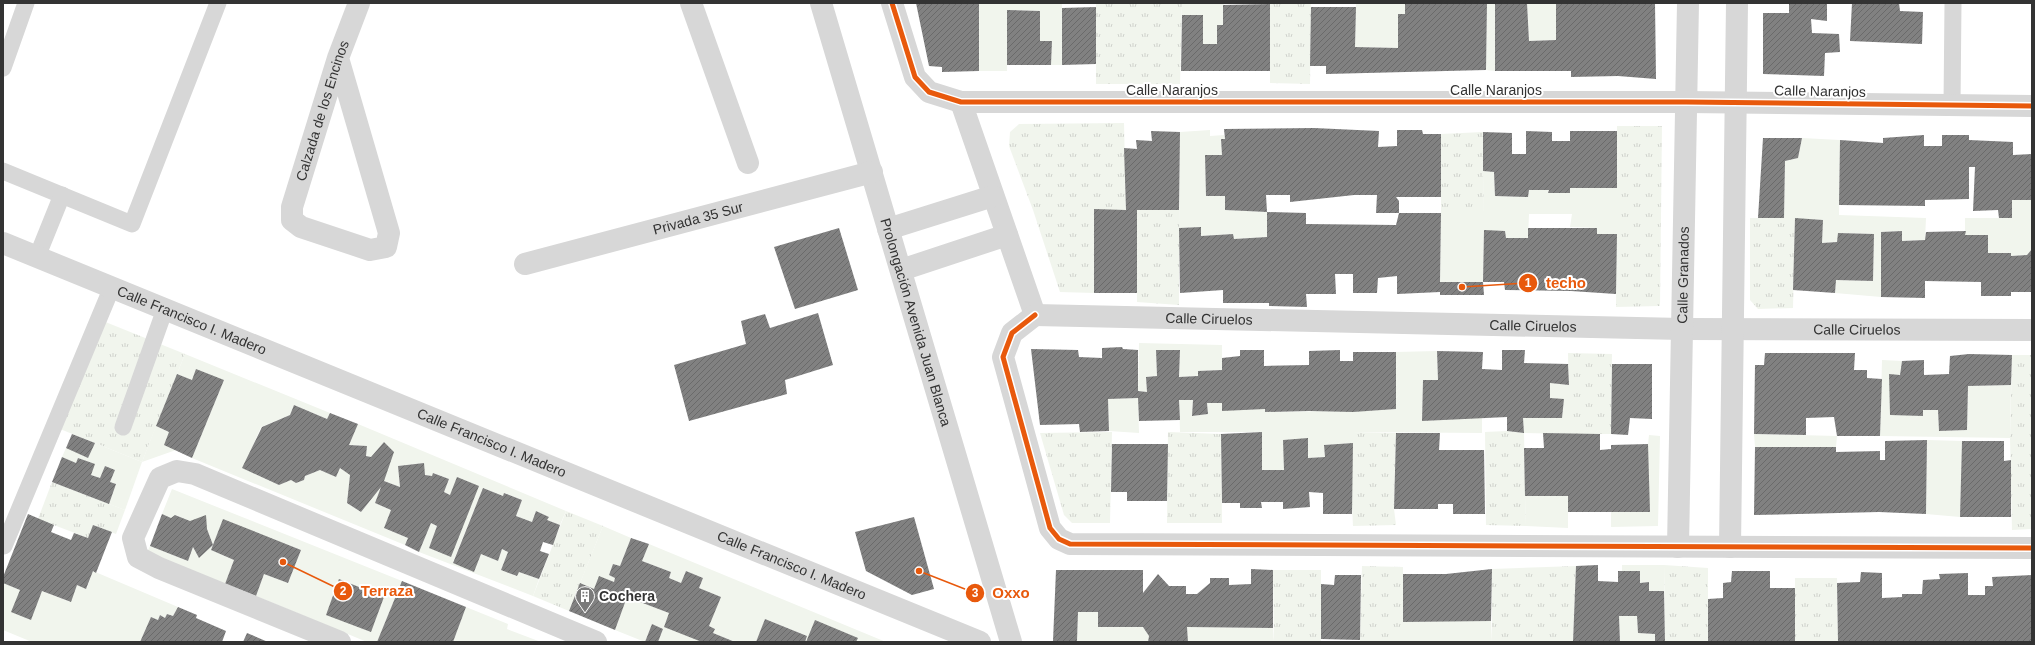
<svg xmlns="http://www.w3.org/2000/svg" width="2035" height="645" viewBox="0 0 2035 645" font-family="Arial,sans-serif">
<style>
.grass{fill:url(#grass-tufts)}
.garden{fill:#f1f5ed}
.building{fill:url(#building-hatch)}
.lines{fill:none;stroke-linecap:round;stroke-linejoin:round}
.service{stroke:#d7d7d7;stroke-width:17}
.minor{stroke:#d7d7d7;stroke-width:22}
.cycleway-casing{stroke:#fff;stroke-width:8}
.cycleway{stroke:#e8590c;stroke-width:5}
.labels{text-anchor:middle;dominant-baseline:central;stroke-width:4;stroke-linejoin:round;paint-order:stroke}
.street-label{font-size:14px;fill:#333;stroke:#fff}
.poi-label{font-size:14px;font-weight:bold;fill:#333;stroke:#fff;text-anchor:start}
.leader{fill:none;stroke:#e8590c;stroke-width:1.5}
.callout-dot{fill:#e8590c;stroke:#fff;stroke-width:1.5}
.mark-label{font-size:12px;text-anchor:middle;font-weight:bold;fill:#fff}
.callout-label{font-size:15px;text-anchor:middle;font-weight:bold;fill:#e8590c;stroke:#fff;stroke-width:4;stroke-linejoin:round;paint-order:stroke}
</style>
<defs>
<pattern id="grass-tufts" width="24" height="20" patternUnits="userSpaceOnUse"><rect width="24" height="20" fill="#f1f5ed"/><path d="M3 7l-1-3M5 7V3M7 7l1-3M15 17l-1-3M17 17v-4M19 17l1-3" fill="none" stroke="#cfd2cc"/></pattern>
<pattern id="building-hatch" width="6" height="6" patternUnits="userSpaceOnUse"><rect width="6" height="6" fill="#818181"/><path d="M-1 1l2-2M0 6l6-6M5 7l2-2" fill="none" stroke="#6a6a6a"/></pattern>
</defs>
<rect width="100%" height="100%" fill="#fff"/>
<g class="grass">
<polygon points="1096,3 1182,3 1180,84 1096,84"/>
<polygon points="1270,3 1311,3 1310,84 1270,83"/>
<polygon points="1124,123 1126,210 1094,210 1094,293 1060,292 1033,210 1009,146 1010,132 1019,124"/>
<polygon points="1617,126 1662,126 1660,306 1616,307"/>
<polygon points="1483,132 1484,214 1441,213 1441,134"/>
<polygon points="1137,210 1179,210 1179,305 1137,302"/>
<polygon points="1750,218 1795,218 1793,308 1758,309 1750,300"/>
<polygon points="103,321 185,354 142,462 60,429"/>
<polygon points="1568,353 1612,354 1611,434 1569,434"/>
<polygon points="2012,355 2032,355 2032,529 2012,530 2010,438"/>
<polygon points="1507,431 1524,433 1526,526 1486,525 1485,432"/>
<polygon points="1112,432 1110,523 1072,523 1064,515 1040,433"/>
<polygon points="1168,432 1221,434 1222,523 1167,523"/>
<polygon points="1353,432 1396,433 1394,509 1396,525 1353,526 1351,487"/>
<polygon points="52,482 125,510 116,534 93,525 88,538 38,519"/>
<polygon points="566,511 603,526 569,611 533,596"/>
<polygon points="1664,565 1708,568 1708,642 1665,642"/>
<polygon points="1362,566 1403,567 1403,642 1360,642"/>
<polygon points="1576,566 1573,642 1492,642 1492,569"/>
<polygon points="1273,570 1321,570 1321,642 1274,642"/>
<polygon points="1795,578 1837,578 1838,642 1795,642"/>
</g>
<g class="garden">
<polygon points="979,3 1062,3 1062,65 1051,65 1052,41 1040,41 1040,11 1007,10 1007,71 979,71"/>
<polygon points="1182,3 1224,3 1223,25 1217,25 1217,44 1203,44 1202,15 1182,15"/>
<polygon points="1356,3 1405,3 1405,14 1398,14 1398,48 1355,47"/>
<polygon points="1487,3 1495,3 1495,71 1486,70"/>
<polygon points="1527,3 1556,3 1556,40 1529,41"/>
<polygon points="1210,130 1210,136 1224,135 1225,139 1221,139 1222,155 1205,155 1206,196 1225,196 1225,210 1267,212 1267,237 1234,239 1233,234 1201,236 1201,227 1179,228 1180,132"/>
<polygon points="1802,138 1840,140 1839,215 1926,218 1925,240 1902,241 1902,231 1881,232 1881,297 1835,293 1836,280 1873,281 1874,234 1839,233 1837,242 1822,243 1823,220 1784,218 1785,161 1798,158"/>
<polygon points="1483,171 1494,172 1495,196 1528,197 1529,190 1549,190 1548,192 1570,193 1570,188 1617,188 1617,234 1597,234 1597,228 1570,227 1572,214 1529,214 1528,238 1506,238 1505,231 1484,231 1483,282 1440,282 1441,213 1484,213"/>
<polygon points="2012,200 2032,200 2032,250 2027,255 2011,256 2010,253 1988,253 1988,235 1965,235 1965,218 2012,218"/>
<polygon points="1139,343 1222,345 1222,370 1198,371 1198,376 1179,377 1180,350 1156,350 1157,376 1146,377 1147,392 1138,391"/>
<path d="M 1437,351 L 1438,380 L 1423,380 L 1422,421 L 1482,417 L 1482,433 L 1354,432 L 1353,443 L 1324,445 L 1325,457 L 1308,458 L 1308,439 L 1284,440 L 1284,470 L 1262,470 L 1262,432 L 1180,432 L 1179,400 L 1193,400 L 1192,416 L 1208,414 L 1207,403 L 1222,403 L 1222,410 L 1265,409 L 1265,412 C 1309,411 1352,412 1396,409 L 1396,352 Z"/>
<polygon points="185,354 330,413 327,419 294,405 290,415 261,427 243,468 279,485 291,480 296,483 304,480 305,476 320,470 336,477 340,468 350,475 347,503 361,512 381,487 375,503 391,510 384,528 408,538 405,545 192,458 224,380 192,380 177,374"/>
<polygon points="1882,360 1902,361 1900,375 1923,410 1938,410 1939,431 1967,430 1968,386 2011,385 2010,438 1880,436"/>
<polygon points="1550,383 1569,385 1569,434 1524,433 1523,418 1562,417 1564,400 1550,398"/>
<polygon points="1138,398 1139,433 1109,431 1108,399"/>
<polygon points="358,424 566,511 560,525 547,520 549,517 536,511 532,522 516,516 522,500 505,493 503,496 483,488 453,562 481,554 498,561 502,549 508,552 501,570 516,576 519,572 539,579 533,596 419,552 431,523 437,526 429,548 451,556 450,495 444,492 449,479 434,473 432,476 425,475 423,463 398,466 400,487 384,481 384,442 371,457 366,456 367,446 349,445"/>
<polygon points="156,426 169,432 176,450 142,462 125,510 109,504 116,484 110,482 115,470 105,466 100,478 91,475 94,464 78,458 76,463 62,457 66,448 88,457 95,443 142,462"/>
<polygon points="1754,434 1837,436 1836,447 1755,447"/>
<polygon points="1649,435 1660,436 1658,526 1611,527 1611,512 1648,444"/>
<polygon points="1927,440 1962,441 1960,517 1926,514"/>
<polygon points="172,489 402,581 377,642 367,642 256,596 264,574 288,583 301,550 223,520 211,550 234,560 225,584 147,552 150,546 188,561 193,547 199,558 213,545 207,529 176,515 171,518 162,514"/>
<polygon points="1525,496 1568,496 1568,528 1526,526"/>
<polygon points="603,526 631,538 620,566 613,564 609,575 615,578 614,582 599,577 594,589 580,583"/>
<polygon points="649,544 886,642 805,642 807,636 765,619 756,642 735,642 713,633 715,629 709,626 720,597 699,588 703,578 686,571 681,583 669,578 671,572 642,561"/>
<polygon points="1622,565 1664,565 1664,591 1649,591 1649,582 1640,583 1639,571 1622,571"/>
<polygon points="93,571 178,607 173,616 167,614 165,618 160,615 158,620 151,617 140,642 32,642 3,630 3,583 20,590 31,619 42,591 70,602 77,585 87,588"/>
<polygon points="627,597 669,613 702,642 658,642 663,629 652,624 645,642 615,630"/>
<polygon points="466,607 508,624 507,629 541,642 453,642"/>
<polygon points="1078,612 1098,612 1098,627 1143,627 1149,636 1148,642 1054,642 1077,641"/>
<polygon points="1619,616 1637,616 1638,633 1655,634 1655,642 1620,642"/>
<polygon points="1446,621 1491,621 1492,642 1403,642 1403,622"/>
<polygon points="1187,627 1273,628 1274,642 1188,642"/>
</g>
<g class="building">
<polygon points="916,3 979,3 979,71 942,72 942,67 929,66"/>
<polygon points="1405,3 1487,3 1486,70 1326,74 1326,66 1310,66 1311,7 1356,7 1355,47 1398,48 1398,14 1405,14"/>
<polygon points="1495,3 1527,3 1529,41 1556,40 1556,3 1655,3 1656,79 1618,76 1571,77 1571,71 1495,71"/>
<polygon points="1789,3 1827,3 1827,21 1811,19 1812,33 1839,34 1840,52 1825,53 1824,76 1763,74 1763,13 1789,13"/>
<polygon points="1852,3 1899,3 1900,11 1923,12 1922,44 1850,41"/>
<polygon points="1270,4 1270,71 1181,71 1182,15 1203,15 1203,44 1217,44 1217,25 1223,25 1223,5"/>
<polygon points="1096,7 1096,64 1062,65 1062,8"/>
<polygon points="1007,10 1040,11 1040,41 1052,41 1051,65 1007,65"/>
<polygon points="1314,128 1379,131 1378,147 1397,146 1397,130 1422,130 1423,134 1441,134 1441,197 1396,197 1399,201 1399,213 1376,213 1377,195 1354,195 1290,202 1290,195 1266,195 1267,212 1306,213 1306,224 1396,225 1399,213 1441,213 1440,282 1483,282 1484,230 1505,231 1506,238 1528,238 1528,228 1597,228 1597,234 1617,234 1616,294 1571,291 1505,290 1504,282 1483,282 1484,295 1440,295 1440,292 1397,294 1397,276 1378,278 1377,293 1353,293 1353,274 1335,274 1336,294 1306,294 1307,307 1269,306 1269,303 1223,303 1223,290 1180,293 1179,228 1201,227 1201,236 1233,234 1234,239 1267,237 1267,212 1225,210 1225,196 1206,196 1205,155 1222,155 1221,139 1225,139 1224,129"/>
<polygon points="1151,131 1180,132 1179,210 1137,210 1137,293 1094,293 1094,209 1126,210 1124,148 1137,149 1136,140 1152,141"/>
<polygon points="1526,131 1552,132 1552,141 1570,141 1570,131 1617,131 1617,188 1570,188 1570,193 1548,193 1549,190 1529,190 1528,197 1495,196 1494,172 1483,171 1483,132 1512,133 1512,154 1526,154"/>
<polygon points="1924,135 1924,146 1942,146 1942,135 1969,135 1969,140 2013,142 2013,155 2032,154 2032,200 2012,200 2012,218 1999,218 1998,210 1973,211 1975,167 1969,167 1969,199 1925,200 1925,206 1839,205 1840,140 1883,143 1883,138"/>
<polygon points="1763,138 1802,138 1798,158 1785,161 1784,218 1758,218"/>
<polygon points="1795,218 1823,220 1822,243 1837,242 1838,233 1874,234 1873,281 1836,280 1835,293 1793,290"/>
<polygon points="839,228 858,290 795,309 774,247"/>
<polygon points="1902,231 1902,241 1925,240 1926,232 1966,231 1965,235 1988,235 1988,253 2011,253 2011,256 2027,255 2032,249 2032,292 2011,292 2011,296 1981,296 1981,282 1925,281 1925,298 1881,297 1881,232"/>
<polygon points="818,313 833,365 785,380 787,394 689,421 674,365 746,344 741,321 765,314 770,328"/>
<polygon points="1122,347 1123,349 1138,350 1138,391 1147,392 1146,377 1157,376 1156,350 1180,350 1179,377 1198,376 1198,371 1222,370 1222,358 1240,356 1240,350 1264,350 1264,366 1309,365 1309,351 1340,350 1340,361 1353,361 1353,352 1396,352 1396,409 1353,412 1309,411 1265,412 1265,409 1222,411 1222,403 1207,403 1208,414 1192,416 1193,400 1179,400 1180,420 1139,421 1138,398 1108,399 1109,431 1080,432 1079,424 1040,425 1031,349 1078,350 1079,357 1102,358 1102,348"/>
<polygon points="1502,350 1525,350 1524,363 1568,364 1569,385 1550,383 1550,398 1564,399 1562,418 1523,418 1524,433 1507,431 1507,417 1422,421 1423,380 1438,380 1437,351 1483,352 1482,369 1502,370"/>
<polygon points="1765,353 1855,353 1854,370 1867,370 1867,378 1882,379 1880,436 1837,436 1834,417 1806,418 1806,435 1754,434 1755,365 1764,365"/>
<polygon points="1969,354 2012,355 2011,385 1968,386 1967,430 1939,431 1938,410 1923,410 1923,416 1890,415 1889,374 1900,375 1902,361 1924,360 1924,375 1949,374 1950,356"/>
<polygon points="1612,364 1652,364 1652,419 1630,418 1628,435 1611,434"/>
<polygon points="196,369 224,380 192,458 164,445 169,432 156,426 177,374 192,380"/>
<polygon points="294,405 327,419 330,413 358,424 349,445 367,446 366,456 371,457 384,442 394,452 384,481 400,487 398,466 424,463 425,475 432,476 433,473 449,479 444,492 450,495 457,477 479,486 451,557 429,548 437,526 431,523 419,552 405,545 408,538 384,528 391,510 375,503 381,487 361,512 347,503 350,475 340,468 336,477 320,470 305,476 304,480 296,483 291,480 279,485 242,468 262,427 290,415"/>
<polygon points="1262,432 1262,470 1284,470 1283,440 1308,438 1308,458 1325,457 1324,445 1353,443 1352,514 1323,514 1323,493 1309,492 1310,507 1283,509 1283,502 1261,502 1262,508 1240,508 1240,503 1222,503 1221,434"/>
<polygon points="1396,433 1440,433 1439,450 1484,450 1485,514 1453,514 1453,504 1438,504 1438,509 1394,509"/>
<polygon points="1543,433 1600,434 1600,450 1611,449 1611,445 1648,444 1650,512 1568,512 1568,496 1525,496 1524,448 1544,448"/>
<polygon points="72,434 95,443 88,458 66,448"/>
<polygon points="1927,440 1926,514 1879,512 1754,515 1755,447 1836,447 1836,452 1880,451 1880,460 1885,460 1885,441"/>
<polygon points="1962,441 2004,441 2004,461 2011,460 2011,517 1960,517"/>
<polygon points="1112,444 1168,444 1167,501 1127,501 1127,492 1111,492"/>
<polygon points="62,457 76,463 78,458 95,464 91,475 100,478 105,466 115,470 110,482 116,484 109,504 52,482"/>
<polygon points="483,488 503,496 504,493 522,500 516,516 532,522 536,511 549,517 547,520 560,525 553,545 543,542 540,551 549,554 539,579 519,572 517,576 501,570 508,552 502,549 498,561 481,554 474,572 453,563"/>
<polygon points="28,514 54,525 51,532 71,540 74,533 88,538 93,525 112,532 96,573 93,571 86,589 77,585 71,602 42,591 31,620 11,612 20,590 3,583 3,577"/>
<polygon points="162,514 171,518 175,515 190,521 206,515 207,529 213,545 199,558 193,547 188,561 150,546"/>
<polygon points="914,517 934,589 912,595 866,571 855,532"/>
<polygon points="223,519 301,550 288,583 264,574 256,596 225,584 234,560 211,550"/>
<polygon points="631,538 649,544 642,561 671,572 669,578 681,583 686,571 703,578 699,588 721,597 709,626 715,629 713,633 735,642 702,642 664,627 669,613 627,597 615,630 569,611 580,583 594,589 599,576 614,582 615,578 609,575 613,564 620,566"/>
<polygon points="1598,565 1598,581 1618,582 1618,571 1640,571 1640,583 1649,582 1649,591 1664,591 1665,642 1655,642 1655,634 1638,633 1637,616 1619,616 1620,642 1573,642 1576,566"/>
<polygon points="1251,569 1273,570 1273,628 1187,627 1188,642 1148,642 1149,636 1143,627 1098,627 1098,612 1078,612 1077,641 1053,641 1056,570 1143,570 1143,593 1158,574 1169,586 1186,586 1186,594 1197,594 1210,583 1210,578 1229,578 1229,585 1251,584"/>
<polygon points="1492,569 1491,621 1403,622 1403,574 1446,574"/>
<polygon points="1732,571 1770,571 1770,588 1795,588 1795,642 1708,642 1708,599 1723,598 1723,583 1731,582"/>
<polygon points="1861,572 1882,573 1882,598 1902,597 1902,594 1922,594 1923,580 1940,579 1939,574 1968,573 1968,595 1985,595 1985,586 1993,586 1992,577 2032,575 2032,642 1838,642 1837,583 1860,582"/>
<polygon points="1335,575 1361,575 1360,640 1321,639 1321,584 1334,585"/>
<polygon points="339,579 384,597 371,632 326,615"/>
<polygon points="402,581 466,607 453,642 377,642"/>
<polygon points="178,607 197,615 196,618 226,631 222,642 140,642 151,617 158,620 160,615 165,618 167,614 173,616"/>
<polygon points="765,619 807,636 805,642 756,642"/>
<polygon points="815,620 858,638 856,642 806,642"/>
<polygon points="652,624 663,629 658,642 645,642"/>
<polygon points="247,633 268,642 243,642"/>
</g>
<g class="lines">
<g class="service">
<polyline points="3,68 26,3"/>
<polyline points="1952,105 1953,3"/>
<polyline points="3,171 132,224 218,3"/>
<polyline points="37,257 62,195"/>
<polyline points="123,427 165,309"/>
<polyline points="4,546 112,287"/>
</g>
<g class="minor">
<polyline points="691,3 748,163"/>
<path id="s1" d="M 821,3 L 1011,642"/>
<polyline points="892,3 915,77 929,92 961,102 1686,102 2032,106"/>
<path id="s2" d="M 338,58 L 389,233 L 386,247 L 370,250 L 301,227 L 292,220 L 292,207 L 338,58 L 359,3"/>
<polyline points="961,102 1035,315"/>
<polyline points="888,229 993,196"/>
<path id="s3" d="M 3,243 L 980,642"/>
<path id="s4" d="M 525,264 L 872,172"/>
<polyline points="901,270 1007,235"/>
<polyline points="1035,315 1012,333 1003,357 1050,528 1059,539 1070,544 2032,548"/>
<path id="s5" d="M 1035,315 L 1682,329 L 2032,330"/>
<path id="s6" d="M 1678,547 L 1688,3"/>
<polyline points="1730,547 1737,3"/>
<polyline points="340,642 159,568 138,557 133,538 160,478 177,471 195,474 596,642"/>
</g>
<defs>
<g id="cycleway">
<polyline points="892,3 915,77 929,92 961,102 1686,102 2032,106"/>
<polyline points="1035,315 1012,333 1003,357 1050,528 1059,539 1070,544 2032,548"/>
</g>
</defs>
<use href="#cycleway" class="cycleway-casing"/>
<use href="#cycleway" class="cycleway"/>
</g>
<defs>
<symbol id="building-pin" viewBox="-11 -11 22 30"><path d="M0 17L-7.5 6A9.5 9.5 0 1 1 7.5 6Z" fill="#7a7a7a" stroke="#fff"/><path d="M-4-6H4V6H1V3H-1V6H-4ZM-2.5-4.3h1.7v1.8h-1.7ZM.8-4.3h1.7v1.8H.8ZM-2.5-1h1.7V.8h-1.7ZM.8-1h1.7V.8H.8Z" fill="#fff"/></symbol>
</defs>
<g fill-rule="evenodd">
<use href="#building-pin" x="574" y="585" width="22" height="30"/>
</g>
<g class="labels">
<g class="street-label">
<text x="1172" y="90">Calle Naranjos</text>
<text x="1496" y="90">Calle Naranjos</text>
<text transform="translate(1820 91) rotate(1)">Calle Naranjos</text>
<text stroke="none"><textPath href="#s2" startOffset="411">Calzada de los Encinos</textPath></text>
<text stroke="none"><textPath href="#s4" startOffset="179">Privada 35 Sur</textPath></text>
<text stroke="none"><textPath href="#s6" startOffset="272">Calle Granados</textPath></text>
<text stroke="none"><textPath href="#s5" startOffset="174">Calle Ciruelos</textPath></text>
<text stroke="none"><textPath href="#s3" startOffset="204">Calle Francisco I. Madero</textPath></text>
<text stroke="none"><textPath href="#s1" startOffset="333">Prolongación Avenida Juan Blanca</textPath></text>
<text stroke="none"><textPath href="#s5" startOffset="498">Calle Ciruelos</textPath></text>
<text stroke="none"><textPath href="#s5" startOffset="822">Calle Ciruelos</textPath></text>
<text stroke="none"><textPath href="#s3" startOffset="528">Calle Francisco I. Madero</textPath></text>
<text stroke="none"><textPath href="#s3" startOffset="852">Calle Francisco I. Madero</textPath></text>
</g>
<g class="poi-label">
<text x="599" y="596">Cochera</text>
</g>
</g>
<path class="leader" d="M1462 287L1528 283M283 562L343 591M919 571L975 593"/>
<g class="callout-dot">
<circle cx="1462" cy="287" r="4"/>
<circle cx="283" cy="562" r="4"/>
<circle cx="919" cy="571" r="4"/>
<circle cx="1528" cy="283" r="10"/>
<circle cx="343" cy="591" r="10"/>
<circle cx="975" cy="593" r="10"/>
</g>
<g class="mark-label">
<text x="1528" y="287">1</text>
<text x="343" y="595">2</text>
<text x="975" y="597">3</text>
</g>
<g class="callout-label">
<text x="1566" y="288">techo</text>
<text x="387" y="596">Terraza</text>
<text x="1011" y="598">Oxxo</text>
</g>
<rect width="2035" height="645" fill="none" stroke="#333333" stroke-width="8"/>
</svg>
